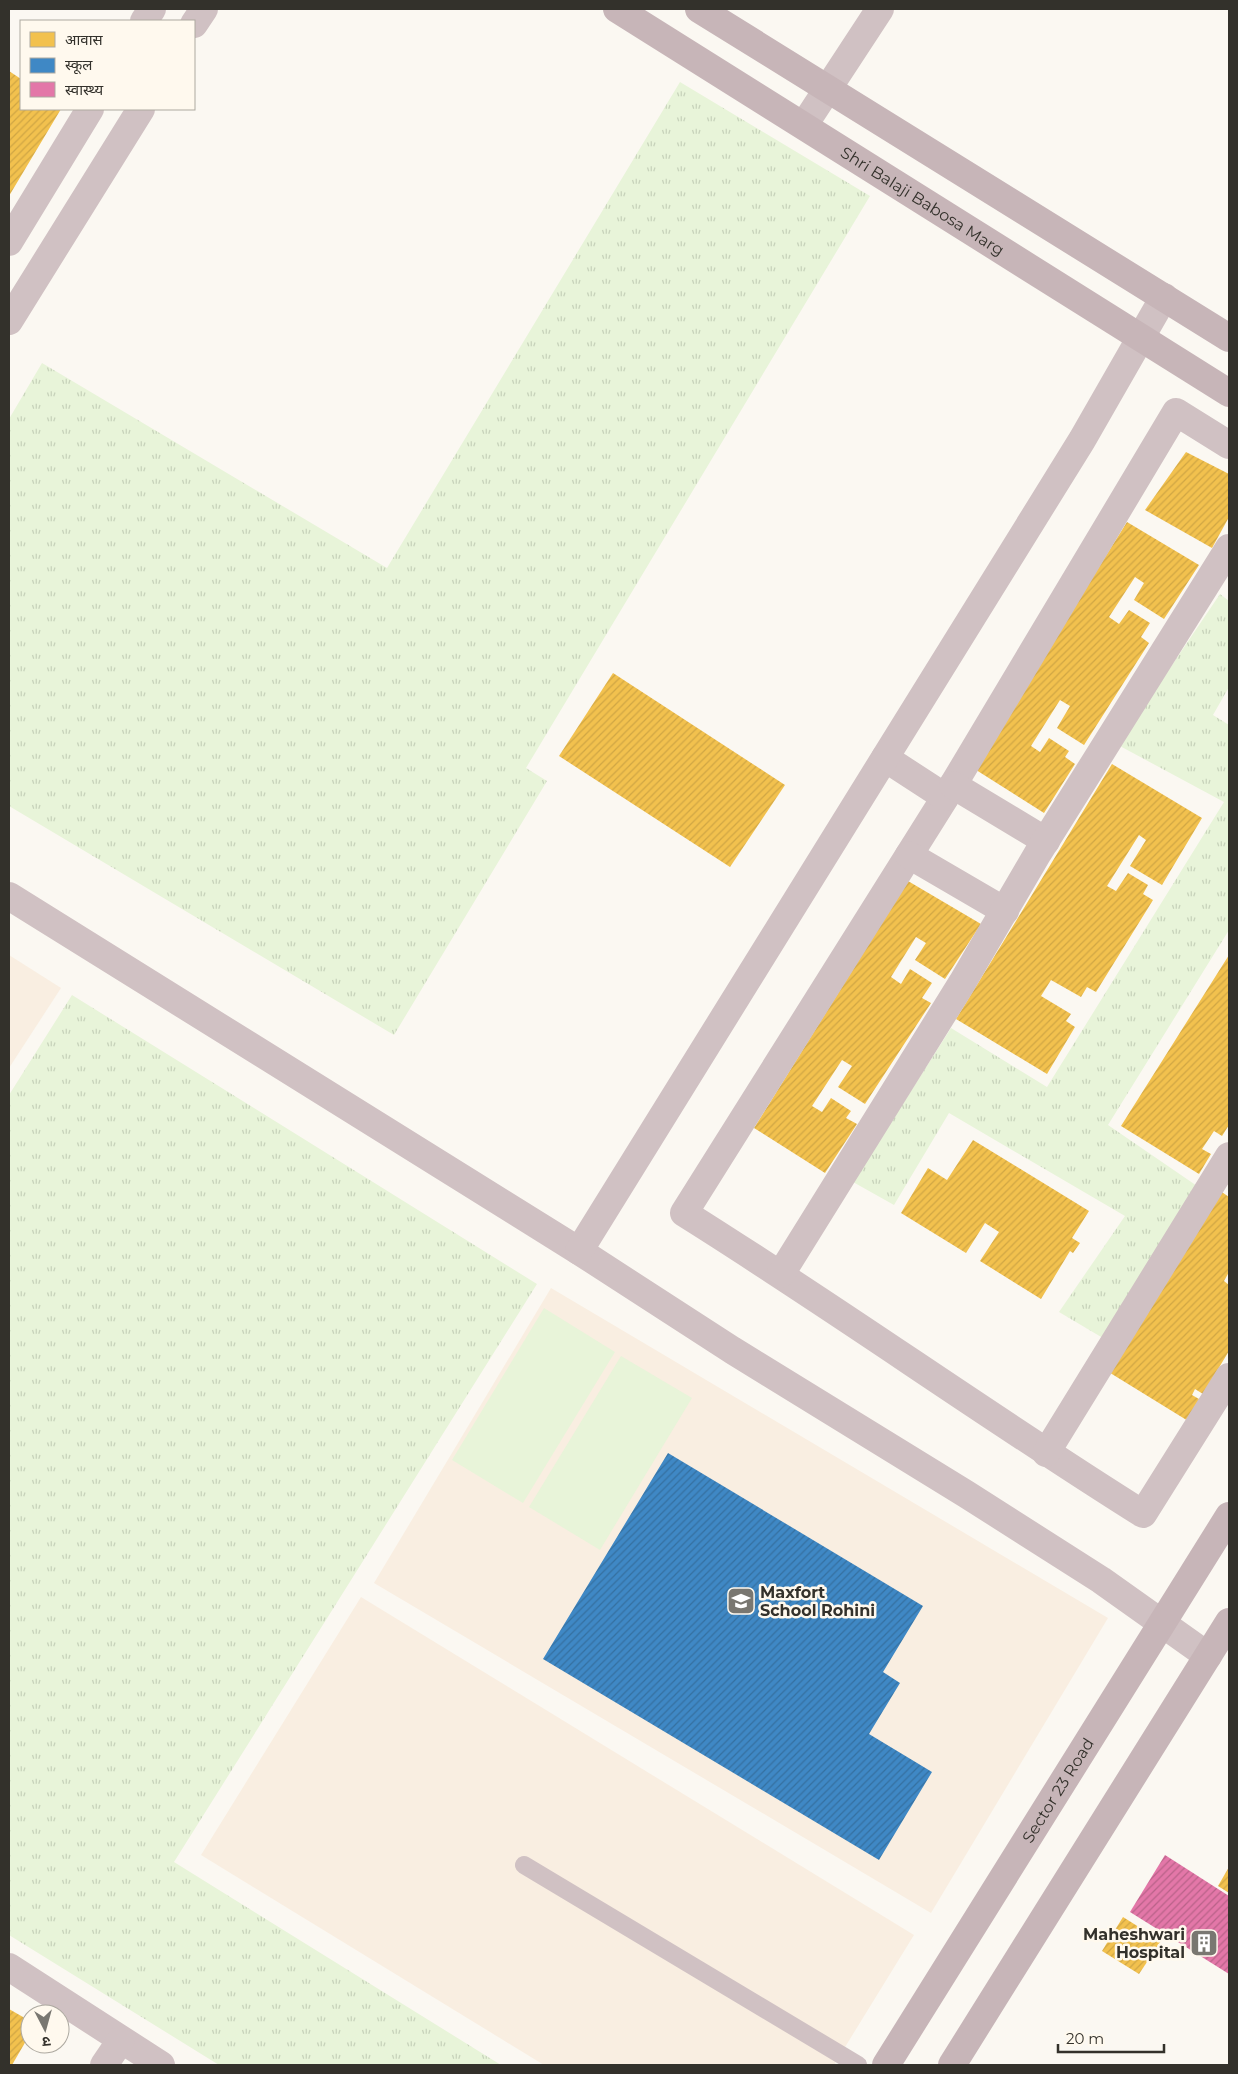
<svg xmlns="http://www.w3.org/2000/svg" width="1238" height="2074" viewBox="0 0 1238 2074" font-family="Montserrat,'Noto Sans Devanagari',sans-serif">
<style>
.education{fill:#f9eee1}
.grass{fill:#e8f4d9}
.park{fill:url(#park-tufts)}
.homes{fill:url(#homes-hatch)}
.schools{fill:url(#schools-hatch)}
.health{fill:url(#health-hatch)}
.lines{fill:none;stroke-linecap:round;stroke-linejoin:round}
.lane{stroke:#d0c1c3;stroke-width:18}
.street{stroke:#d0c1c3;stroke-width:28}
.secondary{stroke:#c7b5b8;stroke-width:28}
.labels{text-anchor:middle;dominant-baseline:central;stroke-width:5;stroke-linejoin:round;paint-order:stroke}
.street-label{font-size:16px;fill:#33312b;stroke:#fff9ee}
.poi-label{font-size:16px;font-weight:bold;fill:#33312b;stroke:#fff9ee;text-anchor:start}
</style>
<defs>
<pattern id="park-tufts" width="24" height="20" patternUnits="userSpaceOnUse" patternTransform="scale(1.25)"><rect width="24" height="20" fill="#e8f4d9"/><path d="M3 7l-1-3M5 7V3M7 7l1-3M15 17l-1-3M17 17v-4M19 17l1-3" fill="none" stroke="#c7d2ba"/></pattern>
<pattern id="homes-hatch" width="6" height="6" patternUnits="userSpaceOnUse" patternTransform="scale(1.25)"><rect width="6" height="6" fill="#f2c14e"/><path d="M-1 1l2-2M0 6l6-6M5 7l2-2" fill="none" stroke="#d0a644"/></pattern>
<pattern id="schools-hatch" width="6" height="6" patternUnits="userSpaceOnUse" patternTransform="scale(1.25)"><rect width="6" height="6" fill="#3f88c5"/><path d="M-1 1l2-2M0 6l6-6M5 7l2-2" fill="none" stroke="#3570a0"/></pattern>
<pattern id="health-hatch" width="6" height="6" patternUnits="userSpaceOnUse" patternTransform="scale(1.25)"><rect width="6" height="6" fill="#e377a8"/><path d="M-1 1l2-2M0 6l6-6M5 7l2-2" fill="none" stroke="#b96289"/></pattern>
</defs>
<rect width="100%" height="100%" fill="#fbf8f2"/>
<g class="education">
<polygon points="9,955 61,988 9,1068"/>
<polygon points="551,1288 1108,1618 931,1913 374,1583"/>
<polygon points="361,1597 914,1935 834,2065 544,2065 201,1855"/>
</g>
<g class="grass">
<polygon points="544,1308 615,1352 523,1503 452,1460"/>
<polygon points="621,1356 692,1398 600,1550 529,1507"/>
</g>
<g class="park">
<polygon points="680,82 870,196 526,768 547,781 394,1035 9,806 9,419 42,363 387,568"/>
<polygon points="1220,594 1229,601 1229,687 1213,715 1229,725 1229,930 1108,1125 1200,1188 1113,1344 1059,1312 1125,1216 949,1113 894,1205 853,1182 951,1028 1047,1087 1224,802 1118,745"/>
<polygon points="72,995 537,1284 174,1862 501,2065 219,2065 9,1935 9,1095"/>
</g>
<g class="homes">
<polygon points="9,71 21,79 21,109 61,109 9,196"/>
<polygon points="1186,452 1229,474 1229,517 1212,548 1145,510"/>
<polygon points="1127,522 1199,565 1164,619 1134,600 1144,583 1135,577 1109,617 1119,624 1129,610 1150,623 1141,637 1149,643 1084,745 1057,728 1070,706 1060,700 1031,746 1040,752 1049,738 1069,751 1065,757 1075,764 1044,813 973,768"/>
<polygon points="613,673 785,785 730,867 559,756"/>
<polygon points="1112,764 1202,818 1162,885 1130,866 1146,840 1139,835 1107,886 1116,891 1128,873 1148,885 1143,894 1153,900 1096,992 1087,987 1081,997 1051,980 1041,996 1071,1014 1066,1021 1075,1027 1047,1074 956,1019"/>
<polygon points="908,881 981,924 945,979 915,960 926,943 916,937 891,977 901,984 910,969 932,983 922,998 931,1003 865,1104 838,1087 852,1066 842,1060 812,1106 822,1112 831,1098 851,1111 846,1118 857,1124 825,1173 754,1128"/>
<polygon points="1229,955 1229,1125 1222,1136 1214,1131 1202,1149 1211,1154 1199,1174 1121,1126"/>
<polygon points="973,1140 1089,1211 1072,1238 1080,1243 1073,1253 1070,1251 1041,1299 980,1261 999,1232 985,1223 966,1253 901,1213 928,1168 947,1180"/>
<polygon points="1219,1190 1229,1197 1229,1272 1224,1281 1229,1285 1229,1351 1203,1394 1195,1389 1192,1395 1206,1403 1193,1424 1107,1371"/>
<polygon points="1229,1867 1229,1893 1218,1886"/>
<polygon points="1123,1917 1161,1941 1139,1974 1102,1951"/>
<polygon points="9,2009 30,2021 30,2034 12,2065 9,2064"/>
</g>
<polygon class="schools" points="668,1453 923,1606 883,1672 900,1683 869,1734 932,1772 879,1860 543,1659"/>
<polygon class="health" points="1165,1855 1229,1896 1229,1974 1130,1912"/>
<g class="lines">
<polyline class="lane" points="524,1865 858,2065"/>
<g class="street">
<polyline points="144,21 152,9"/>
<polyline points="194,24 204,9"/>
<polyline points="804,125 880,9"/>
<polyline points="9,242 90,109"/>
<polyline points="9,321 141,109"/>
<path d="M 1229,445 L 1176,412 L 953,785 L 684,1213 C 839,1310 988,1417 1143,1514 L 1229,1377"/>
<polyline points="885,758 945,797"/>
<polyline points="953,785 1046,841"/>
<polyline points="909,855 1005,911"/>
<polyline points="9,896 579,1251 732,1350 966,1494 1101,1580 1208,1656"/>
<polyline points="579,1251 1082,440 1164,297"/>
<polyline points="781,1274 962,983 1038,853 1229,548"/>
<polyline points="1046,1453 1229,1156"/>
<polyline points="9,1967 161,2065"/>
<polyline points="104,2065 121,2040"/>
</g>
<g class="secondary">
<path id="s1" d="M 617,9 L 1229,393"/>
<polyline points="699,9 1229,338"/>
<path id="s2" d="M 886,2065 L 1229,1516"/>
<polyline points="952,2065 1229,1622"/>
</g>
</g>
<defs>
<symbol id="school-square" viewBox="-11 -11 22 22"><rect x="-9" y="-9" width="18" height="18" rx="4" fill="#797771" stroke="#fff9ee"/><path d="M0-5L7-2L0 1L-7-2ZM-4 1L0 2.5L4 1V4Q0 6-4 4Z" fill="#fff"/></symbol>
<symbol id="building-square" viewBox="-11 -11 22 22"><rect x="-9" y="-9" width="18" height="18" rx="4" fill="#797771" stroke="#fff9ee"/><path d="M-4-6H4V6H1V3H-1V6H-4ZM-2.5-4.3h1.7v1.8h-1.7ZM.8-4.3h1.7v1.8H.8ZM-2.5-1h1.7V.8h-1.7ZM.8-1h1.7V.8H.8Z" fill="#fff"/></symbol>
</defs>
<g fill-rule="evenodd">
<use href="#school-square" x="725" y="1585" width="32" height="32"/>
<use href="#building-square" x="1188" y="1927" width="32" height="32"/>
</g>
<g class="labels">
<g class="street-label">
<text stroke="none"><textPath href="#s1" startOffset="361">Shri Balaji Babosa Marg</textPath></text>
<text stroke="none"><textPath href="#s2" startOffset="324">Sector 23 Road</textPath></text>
</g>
<g class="poi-label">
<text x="760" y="1592">Maxfort<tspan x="760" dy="18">School Rohini</tspan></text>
<text x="1185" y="1934" text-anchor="end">Maheshwari<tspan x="1185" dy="18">Hospital</tspan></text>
</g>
</g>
<rect width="1238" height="2074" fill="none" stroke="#33312b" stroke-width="20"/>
<rect x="20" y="20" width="175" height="90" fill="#fff9ee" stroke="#ada9a0"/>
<rect x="30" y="32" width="25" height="15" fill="#f2c14e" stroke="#ada9a0"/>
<text x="65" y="45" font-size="15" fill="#33312b">आवास</text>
<rect x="30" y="58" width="25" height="15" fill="#3f88c5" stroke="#ada9a0"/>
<text x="65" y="70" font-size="15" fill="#33312b">स्कूल</text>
<rect x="30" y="82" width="25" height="15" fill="#e377a8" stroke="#ada9a0"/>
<text x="65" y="95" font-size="15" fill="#33312b">स्वास्थ्य</text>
<g transform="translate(45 2029) rotate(174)"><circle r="24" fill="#fff9ee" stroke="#ada9a0"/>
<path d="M0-4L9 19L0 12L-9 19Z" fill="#797771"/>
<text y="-8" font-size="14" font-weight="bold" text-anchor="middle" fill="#33312b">उ</text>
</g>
<path d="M1058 2044v8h106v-8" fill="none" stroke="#33312b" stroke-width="2.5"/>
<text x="1066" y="2044" font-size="15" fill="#33312b" stroke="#fff9ee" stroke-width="4" paint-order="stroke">20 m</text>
</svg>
